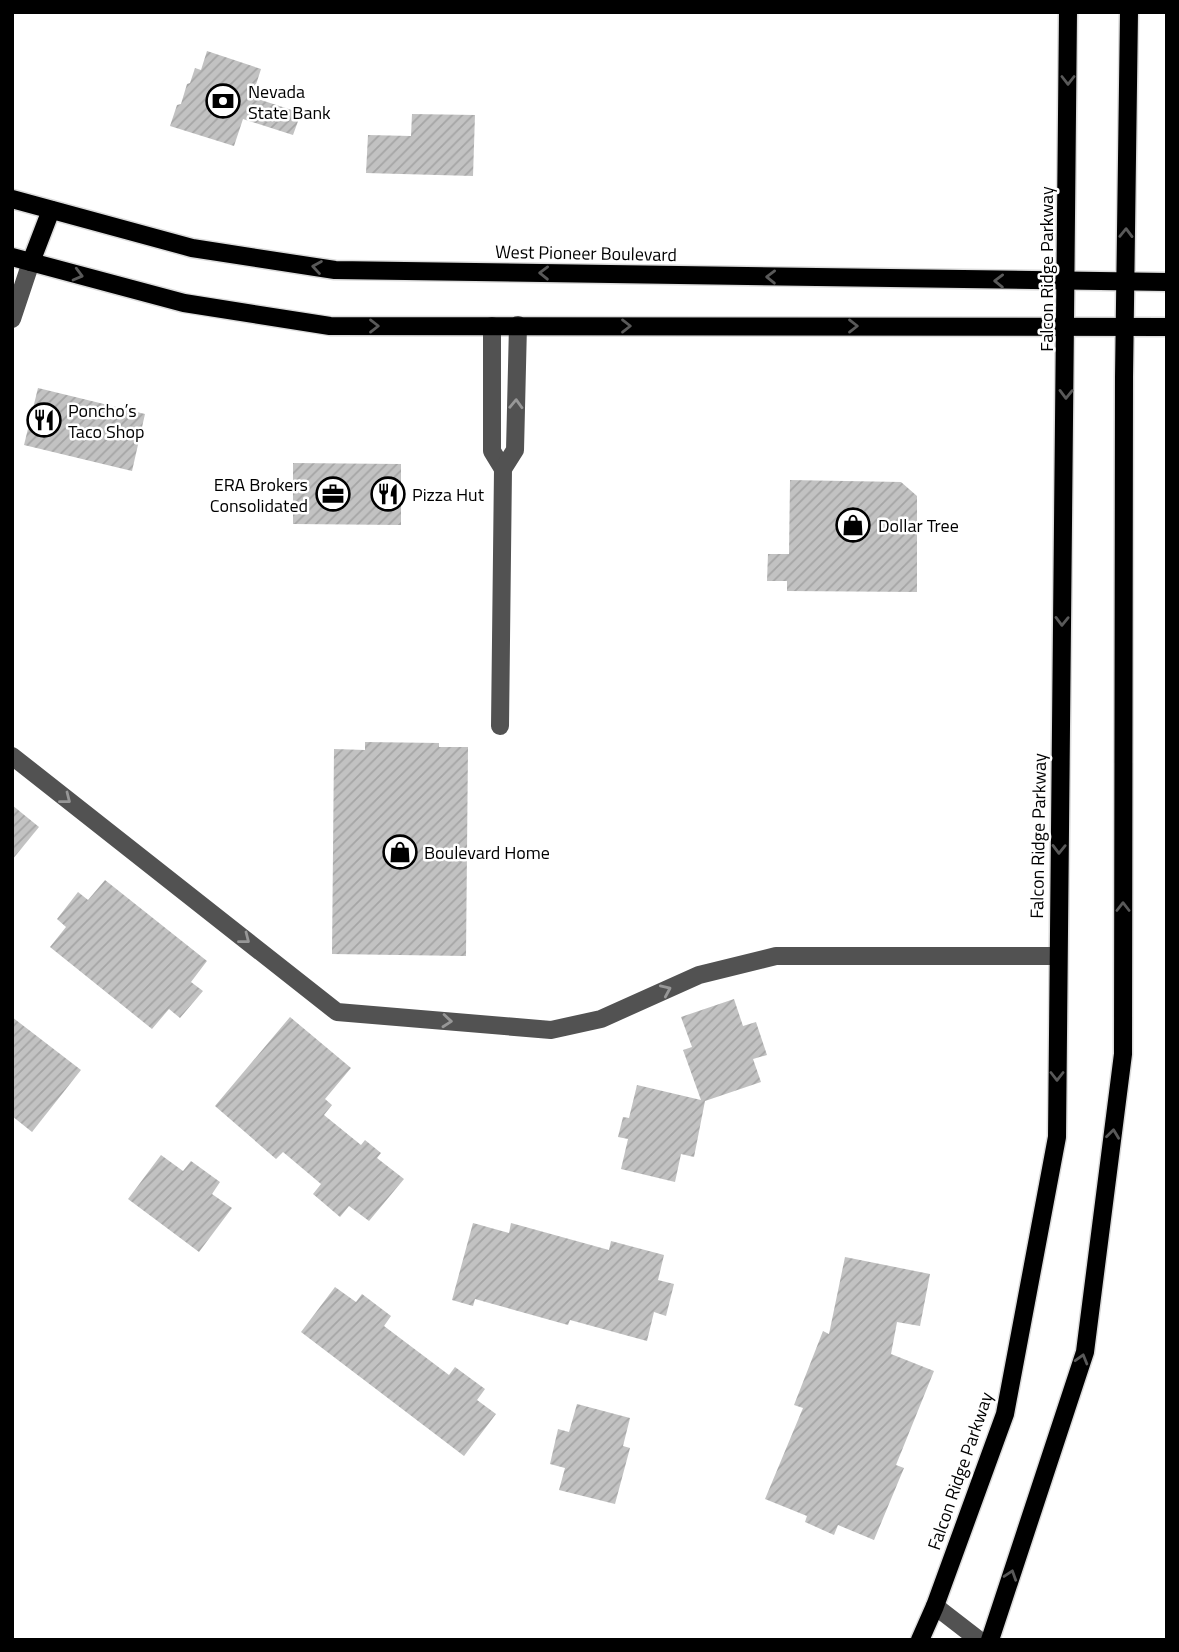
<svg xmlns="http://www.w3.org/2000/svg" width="1179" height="1652" viewBox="0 0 1179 1652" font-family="'Titillium Web',sans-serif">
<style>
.building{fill:url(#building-hatch)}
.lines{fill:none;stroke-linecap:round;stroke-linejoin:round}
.major-casing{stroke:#dbdbdb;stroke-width:21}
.minor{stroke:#525252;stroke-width:18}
.major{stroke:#000;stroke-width:18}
.oneway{stroke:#595959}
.oneway2{stroke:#979797}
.labels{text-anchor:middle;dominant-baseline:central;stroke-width:5;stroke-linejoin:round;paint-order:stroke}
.poi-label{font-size:18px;fill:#000;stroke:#fff;text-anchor:start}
.street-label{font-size:18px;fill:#000;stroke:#fff}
</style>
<defs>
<pattern id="building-hatch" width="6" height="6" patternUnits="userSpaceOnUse" patternTransform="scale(1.75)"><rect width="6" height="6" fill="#c2c2c2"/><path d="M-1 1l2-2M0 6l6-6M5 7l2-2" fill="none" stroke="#a5a5a5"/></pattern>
</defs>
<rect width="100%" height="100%" fill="#fff"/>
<g class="building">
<polygon points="207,51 261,69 252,97 301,113 293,135 243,119 234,146 170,126 177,105 181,104 187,84 190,83 195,68 201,70"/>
<polygon points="412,114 475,115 473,176 366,173 368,135 411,136"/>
<polygon points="38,388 145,414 132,471 24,445"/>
<polygon points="293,463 401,464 401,525 293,524"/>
<polygon points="790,480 901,482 917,496 917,592 787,591 787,581 767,581 768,554 789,554"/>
<polygon points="365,742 439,743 439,747 468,747 466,956 332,954 334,749 365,750"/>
<polygon points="12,805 39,827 12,860"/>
<polygon points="105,880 207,961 191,982 203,991 180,1018 169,1009 152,1029 50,947 66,927 57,919 78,892 88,900"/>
<polygon points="734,999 743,1026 756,1022 767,1055 753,1059 761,1082 705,1101 694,1157 681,1154 675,1182 621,1169 628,1139 618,1137 623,1117 629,1118 637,1085 701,1100 683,1050 692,1047 681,1017"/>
<polygon points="12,1017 81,1070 32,1132 12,1116"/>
<polygon points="290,1017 351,1068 325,1099 332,1105 324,1115 361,1145 365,1140 381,1153 377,1158 404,1179 369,1221 349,1206 340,1217 313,1194 321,1184 283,1152 276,1159 215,1106"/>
<polygon points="161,1155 183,1171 191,1161 220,1182 212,1194 232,1208 199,1252 128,1199"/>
<polygon points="473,1223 509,1233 511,1223 609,1250 611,1241 664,1255 658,1280 674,1284 666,1316 654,1312 647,1341 570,1320 568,1325 475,1299 473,1306 452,1300"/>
<polygon points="845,1257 930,1274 920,1326 897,1322 891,1354 934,1371 896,1465 904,1468 874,1540 838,1525 834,1535 805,1522 807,1516 765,1499 803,1408 794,1405 823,1331 829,1334"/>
<polygon points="335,1287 356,1302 362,1294 391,1316 384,1326 449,1375 455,1367 485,1389 477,1400 496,1414 464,1456 301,1332"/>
<polygon points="577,1404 630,1418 623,1446 630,1448 615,1504 559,1490 565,1468 550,1464 558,1429 569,1432"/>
</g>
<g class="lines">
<defs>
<g id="major">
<polyline points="12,199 192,248 335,270 1167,282"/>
<polyline points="12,257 184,303 330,326 1167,327"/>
<polyline points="31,262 51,210"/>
<polyline points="920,1640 935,1606 1005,1414 1057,1137 1068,12"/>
<polyline points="990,1640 1085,1352 1123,1054 1124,377 1129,12"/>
</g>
</defs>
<use href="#major" class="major-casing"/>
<g class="minor">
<polyline points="12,319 31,262"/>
<polyline points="492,326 492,451 503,469"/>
<polyline points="500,726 503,469 515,450 518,325"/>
<polyline points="12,756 337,1012 551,1030 601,1019 699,975 776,956 1057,956"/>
<polyline points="935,1606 979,1640"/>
</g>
<use href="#major" class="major"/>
</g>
<defs><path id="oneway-chevron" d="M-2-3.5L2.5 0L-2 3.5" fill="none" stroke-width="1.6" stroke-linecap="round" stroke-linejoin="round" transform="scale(1.75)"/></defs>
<g class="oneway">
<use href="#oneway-chevron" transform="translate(1068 80) rotate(90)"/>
<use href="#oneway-chevron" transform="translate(1126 233) rotate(-89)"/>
<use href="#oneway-chevron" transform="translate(317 267) rotate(-171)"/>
<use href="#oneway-chevron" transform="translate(544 273) rotate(-179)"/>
<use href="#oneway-chevron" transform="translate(78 275) rotate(15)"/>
<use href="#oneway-chevron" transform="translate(771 277) rotate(-179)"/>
<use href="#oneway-chevron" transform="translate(999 281) rotate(-179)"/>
<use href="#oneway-chevron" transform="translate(374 326)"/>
<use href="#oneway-chevron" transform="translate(626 326)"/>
<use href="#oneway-chevron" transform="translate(853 326)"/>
<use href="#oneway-chevron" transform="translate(1066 394) rotate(91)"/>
<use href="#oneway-chevron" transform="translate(1062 621) rotate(91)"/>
<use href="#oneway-chevron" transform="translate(1059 849) rotate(91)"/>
<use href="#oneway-chevron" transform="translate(1123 907) rotate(-90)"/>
<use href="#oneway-chevron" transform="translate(1057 1076) rotate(90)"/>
<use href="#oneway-chevron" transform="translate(1113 1134) rotate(-83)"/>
<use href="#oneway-chevron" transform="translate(1082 1359) rotate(-74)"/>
<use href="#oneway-chevron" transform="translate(1011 1575) rotate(-72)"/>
</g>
<g class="oneway2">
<use href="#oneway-chevron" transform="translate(516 404) rotate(-88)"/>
<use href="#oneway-chevron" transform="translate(66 799) rotate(38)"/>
<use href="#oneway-chevron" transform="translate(245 939) rotate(38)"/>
<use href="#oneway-chevron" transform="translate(666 990) rotate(-24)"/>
<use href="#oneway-chevron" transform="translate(447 1021) rotate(5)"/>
</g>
<defs>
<symbol id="bank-ring" viewBox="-11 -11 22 22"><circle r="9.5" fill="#fff" stroke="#000" stroke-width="1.5"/><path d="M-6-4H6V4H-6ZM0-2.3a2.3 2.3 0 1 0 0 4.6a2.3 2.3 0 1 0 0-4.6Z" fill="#000"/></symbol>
<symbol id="restaurant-ring" viewBox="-11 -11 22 22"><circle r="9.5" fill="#fff" stroke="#000" stroke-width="1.5"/><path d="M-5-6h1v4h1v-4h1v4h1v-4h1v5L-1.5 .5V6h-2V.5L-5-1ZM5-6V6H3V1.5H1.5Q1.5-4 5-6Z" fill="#000"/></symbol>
<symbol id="office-ring" viewBox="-11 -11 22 22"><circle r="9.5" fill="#fff" stroke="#000" stroke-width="1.5"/><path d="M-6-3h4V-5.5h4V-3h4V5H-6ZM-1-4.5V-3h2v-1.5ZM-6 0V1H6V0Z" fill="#000"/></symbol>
<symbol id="shop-ring" viewBox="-11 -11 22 22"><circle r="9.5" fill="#fff" stroke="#000" stroke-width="1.5"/><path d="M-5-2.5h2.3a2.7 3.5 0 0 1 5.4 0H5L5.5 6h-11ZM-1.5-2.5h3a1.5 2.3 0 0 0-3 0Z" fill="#000"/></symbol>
</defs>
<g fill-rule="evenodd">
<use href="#bank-ring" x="204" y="82" width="38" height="38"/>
<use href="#restaurant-ring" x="25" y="401" width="38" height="38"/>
<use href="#office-ring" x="314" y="475" width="38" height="38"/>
<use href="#restaurant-ring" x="369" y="475" width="38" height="38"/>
<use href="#shop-ring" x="834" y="506" width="38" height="38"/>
<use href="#shop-ring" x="381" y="833" width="38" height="38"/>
</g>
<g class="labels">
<g class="poi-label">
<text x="248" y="91">Nevada<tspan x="248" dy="21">State Bank</tspan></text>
<text x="68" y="410">Poncho’s<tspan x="68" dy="21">Taco Shop</tspan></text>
<text x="308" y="484" text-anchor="end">ERA Brokers<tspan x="308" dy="21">Consolidated</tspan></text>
<text x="412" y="494">Pizza Hut</text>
<text x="878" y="525">Dollar Tree</text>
<text x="424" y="852">Boulevard Home</text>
</g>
<g class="street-label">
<text transform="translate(586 253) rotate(1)">West Pioneer Boulevard</text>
<text transform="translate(1046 269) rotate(-90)">Falcon Ridge Parkway</text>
<text transform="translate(1038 836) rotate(-89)">Falcon Ridge Parkway</text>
<text transform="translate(960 1471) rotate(-71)">Falcon Ridge Parkway</text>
</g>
</g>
<rect width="1179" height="1652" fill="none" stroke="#000000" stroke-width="28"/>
</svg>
